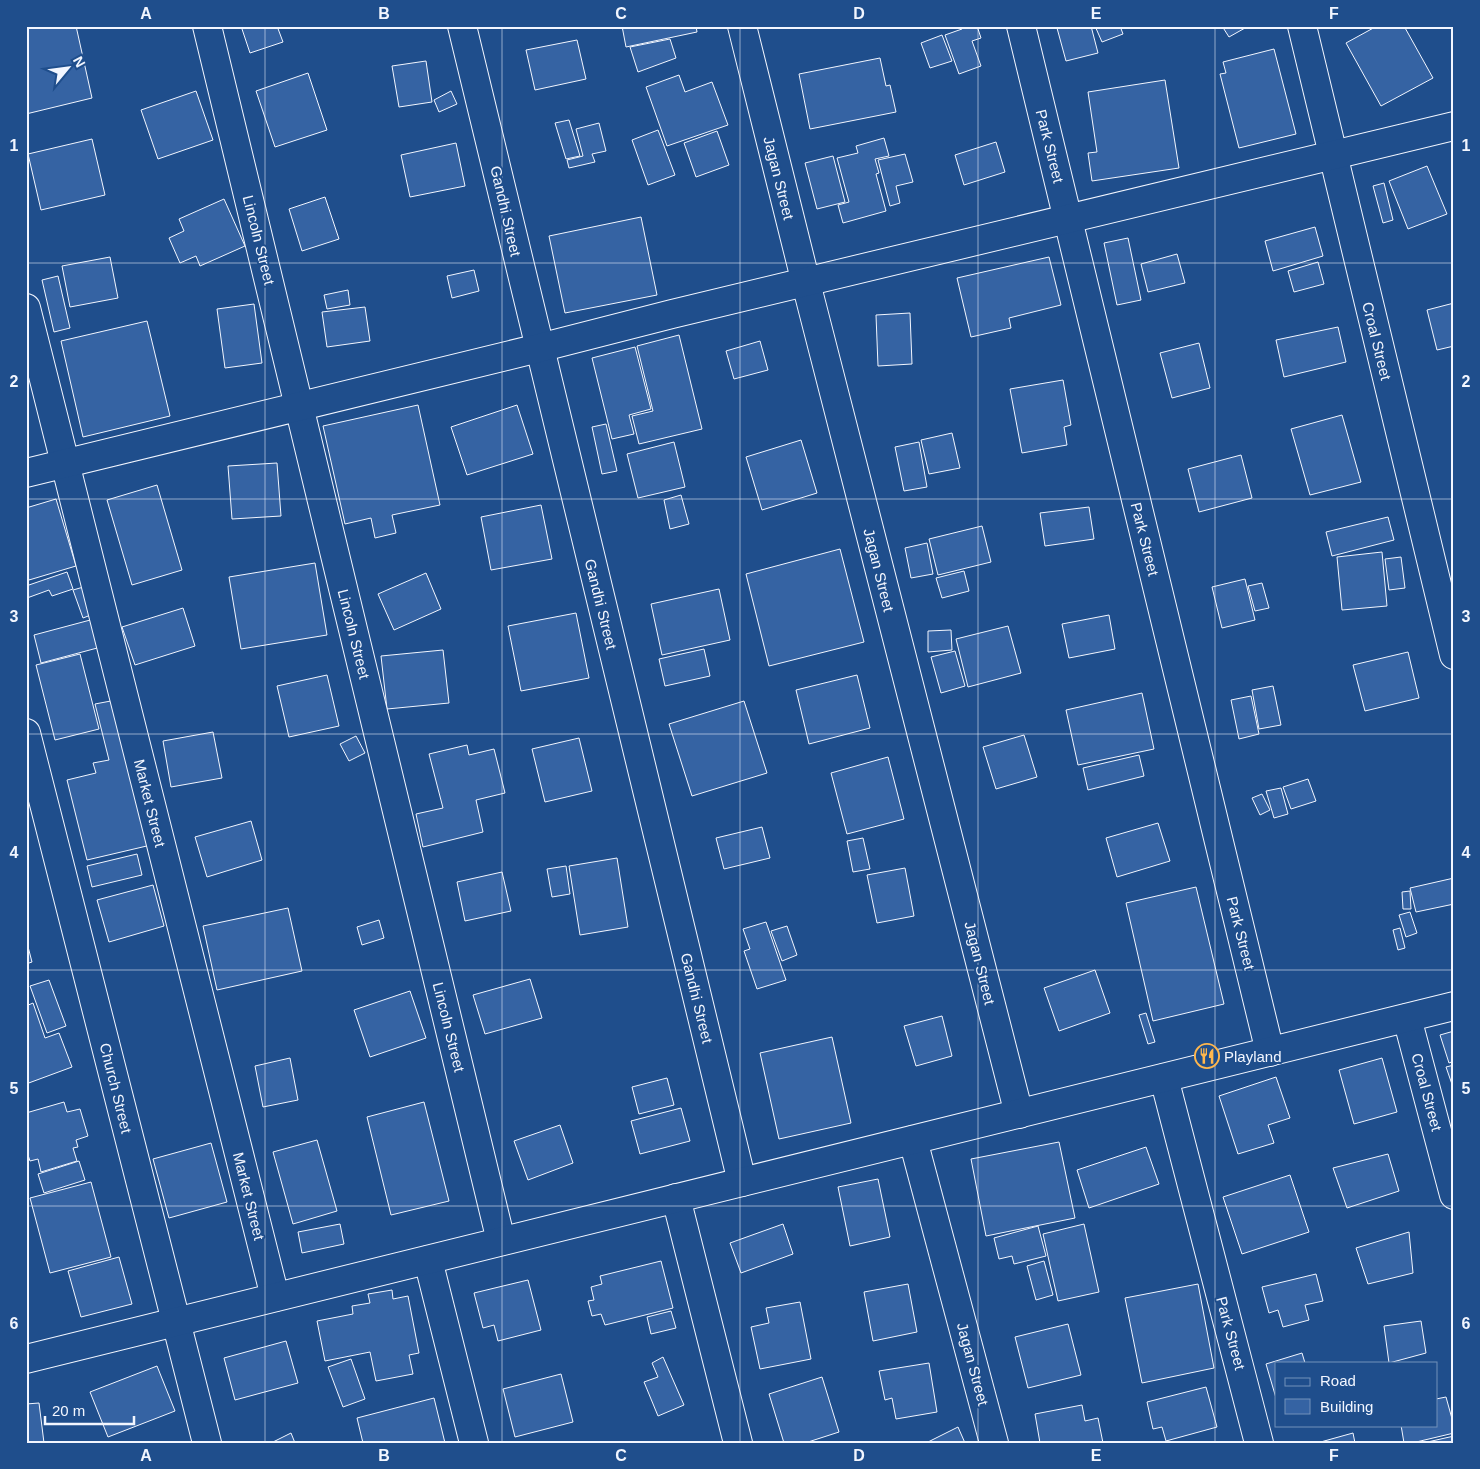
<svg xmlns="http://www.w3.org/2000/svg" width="1480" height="1469" viewBox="0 0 1480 1469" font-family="Arial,sans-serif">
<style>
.building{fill:#3563a3;stroke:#f2f6ff}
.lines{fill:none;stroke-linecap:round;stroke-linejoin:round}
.minor-casing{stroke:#f2f6ff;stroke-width:30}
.minor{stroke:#1f4e8c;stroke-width:28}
.grid{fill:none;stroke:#f2f6ff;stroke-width:1;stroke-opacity:0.55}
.labels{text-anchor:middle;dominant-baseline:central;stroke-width:4;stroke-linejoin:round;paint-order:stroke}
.street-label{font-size:15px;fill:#f2f6ff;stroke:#1f4e8c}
.poi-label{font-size:15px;fill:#f2f6ff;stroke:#1f4e8c;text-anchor:start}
.neatline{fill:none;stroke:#f2f6ff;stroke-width:2}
.grid-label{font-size:16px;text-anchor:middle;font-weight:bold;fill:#f2f6ff}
</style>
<rect width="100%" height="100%" fill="#1f4e8c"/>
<g class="building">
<polygon points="26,26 76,26 92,98 26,114"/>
<polygon points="241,26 277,26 283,42 250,53"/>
<polygon points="622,26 696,26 697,32 626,47"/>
<polygon points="960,26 977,26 981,38 972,41 981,66 959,74 945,35 962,29"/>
<polygon points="1062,26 1091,26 1098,53 1066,61 1057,28"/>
<polygon points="1095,26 1120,26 1123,34 1102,42"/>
<polygon points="1222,26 1244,26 1245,28 1229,37"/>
<polygon points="1377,26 1404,26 1433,78 1381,106 1346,43"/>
<polygon points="942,35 952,61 930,68 921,43"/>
<polygon points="670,39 676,58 638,72 630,47"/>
<polygon points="577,40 586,79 535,90 526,50"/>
<polygon points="1274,49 1296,134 1239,148 1220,74 1226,73 1223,62"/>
<polygon points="880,58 886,86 890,85 896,112 810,129 799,74"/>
<polygon points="426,61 432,102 399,107 392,66"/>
<polygon points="308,73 327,130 275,147 256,91"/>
<polygon points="679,75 685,92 712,82 728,125 667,146 646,87"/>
<polygon points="1165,80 1179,168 1092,181 1088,153 1097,152 1088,92"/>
<polygon points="196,91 213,140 158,159 141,110"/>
<polygon points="451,91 457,104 439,112 434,100"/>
<polygon points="569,120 580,156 566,159 555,123"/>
<polygon points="599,123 606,151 592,154 595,162 569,168 567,160 583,156 576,129"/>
<polygon points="658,130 675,175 648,185 632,140"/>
<polygon points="717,131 729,165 696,177 684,143"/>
<polygon points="884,138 889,156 875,159 879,173 876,174 886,211 843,223 838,205 849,202 837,158 858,153 856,146"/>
<polygon points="92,139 105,195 41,210 28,154"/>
<polygon points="996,142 1005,172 964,185 955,155"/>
<polygon points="456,143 465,186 410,197 401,155"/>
<polygon points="905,154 913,182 896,186 900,203 890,206 878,160"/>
<polygon points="833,156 845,202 817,209 805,163"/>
<polygon points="1427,166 1447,214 1408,229 1389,181"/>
<polygon points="1384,183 1393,220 1383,223 1373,186"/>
<polygon points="325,197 339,239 302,251 289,209"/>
<polygon points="224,199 245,246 200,266 196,256 180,263 169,238 184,231 179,219"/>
<polygon points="641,217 657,295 565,313 549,236"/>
<polygon points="1315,227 1323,256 1273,271 1265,241"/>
<polygon points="1128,238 1141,300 1117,305 1104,243"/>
<polygon points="1177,254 1185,283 1148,292 1141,264"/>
<polygon points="110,257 118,298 70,307 62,266"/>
<polygon points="1049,257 1061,305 1009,318 1011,328 971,337 957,278"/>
<polygon points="1318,262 1324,284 1294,292 1288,271"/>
<polygon points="474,270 479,291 452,298 447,276"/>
<polygon points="58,276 70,328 54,332 42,280"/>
<polygon points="348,290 350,305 327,309 324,295"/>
<polygon points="1454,303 1454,346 1437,350 1427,310"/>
<polygon points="254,304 262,363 225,368 217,309"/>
<polygon points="365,307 370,341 327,347 322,312"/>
<polygon points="910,313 912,364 878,366 876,315"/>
<polygon points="147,321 170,416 83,437 61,341"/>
<polygon points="1338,327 1346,362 1284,377 1276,340"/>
<polygon points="679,335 702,429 639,444 632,416 653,411 637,346"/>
<polygon points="760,341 768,370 734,379 726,351"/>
<polygon points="1199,343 1210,388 1172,398 1160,353"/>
<polygon points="635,347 651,409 629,415 634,434 612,439 592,358"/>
<polygon points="1063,380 1071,425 1064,427 1067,445 1022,453 1010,389"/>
<polygon points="418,405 440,505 392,515 396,533 375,538 371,518 345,524 323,426"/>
<polygon points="517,405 533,454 467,475 451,427"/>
<polygon points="1342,415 1361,482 1310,495 1291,429"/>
<polygon points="606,424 617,471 602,474 592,427"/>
<polygon points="952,433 960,468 929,474 921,440"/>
<polygon points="801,440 817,493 762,510 746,457"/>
<polygon points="674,442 685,487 638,498 627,454"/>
<polygon points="919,442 927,487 904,491 895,447"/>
<polygon points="1241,455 1252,498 1199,512 1188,469"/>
<polygon points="277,463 281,516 232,519 228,466"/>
<polygon points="157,485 182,570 132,585 107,500"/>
<polygon points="681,495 689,524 670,529 664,500"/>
<polygon points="56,499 76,566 29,580 26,570 26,508"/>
<polygon points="541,505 552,559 491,570 481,517"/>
<polygon points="1089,507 1094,539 1045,546 1040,513"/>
<polygon points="1388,517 1394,540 1332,556 1326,532"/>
<polygon points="982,526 991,562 938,575 929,539"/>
<polygon points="927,543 933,574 911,578 905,548"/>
<polygon points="840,549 864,642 769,666 746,574"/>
<polygon points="1382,552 1387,606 1342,610 1337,557"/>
<polygon points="1401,557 1405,588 1389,590 1385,559"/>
<polygon points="315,563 327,635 241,649 229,577"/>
<polygon points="964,571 969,591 942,598 936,578"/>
<polygon points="67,572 73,589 52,596 49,590 27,598 26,586"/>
<polygon points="426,573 441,609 394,630 378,594"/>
<polygon points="1245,579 1255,620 1222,628 1212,587"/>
<polygon points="1262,583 1269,608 1255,611 1248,586"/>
<polygon points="87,586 96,613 83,618 73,590"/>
<polygon points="719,589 730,640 662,655 651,604"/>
<polygon points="183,608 195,646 135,665 122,627"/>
<polygon points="576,613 589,678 521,691 508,626"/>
<polygon points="1109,615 1115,649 1069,658 1062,624"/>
<polygon points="94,619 101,647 41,663 34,635"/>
<polygon points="1008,626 1021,673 968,687 956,639"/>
<polygon points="951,630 952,650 928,652 928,631"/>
<polygon points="704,649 710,676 665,686 659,659"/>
<polygon points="443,650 449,703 387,709 381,656"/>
<polygon points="955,651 965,686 941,693 931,657"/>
<polygon points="1408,652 1419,698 1365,711 1353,665"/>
<polygon points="80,654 99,729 55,740 36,665"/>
<polygon points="327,675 339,726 289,737 277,686"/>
<polygon points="857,675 870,728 809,744 796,690"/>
<polygon points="1273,686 1281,725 1259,729 1252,690"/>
<polygon points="1142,693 1154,749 1078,765 1066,710"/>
<polygon points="1251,696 1259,734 1239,739 1231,700"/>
<polygon points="116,700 151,845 87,860 67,780 96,773 93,763 109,760 95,704"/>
<polygon points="744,701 767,773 692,796 669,724"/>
<polygon points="213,732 222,778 171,787 163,741"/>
<polygon points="1024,735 1037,777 996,789 983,747"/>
<polygon points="356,736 365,753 349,761 340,744"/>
<polygon points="579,738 592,791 545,802 532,749"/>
<polygon points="467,745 469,755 494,749 505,793 476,800 483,832 423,847 416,814 443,808 429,754"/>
<polygon points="1139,755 1144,776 1088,790 1083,768"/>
<polygon points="888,757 904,819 847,834 831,773"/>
<polygon points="1308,779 1316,801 1291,809 1283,787"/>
<polygon points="1281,788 1288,814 1274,818 1266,791"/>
<polygon points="1262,794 1270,810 1260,815 1252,798"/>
<polygon points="251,821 262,860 207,877 195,837"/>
<polygon points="1158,823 1170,861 1117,877 1106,838"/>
<polygon points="762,827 770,858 724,869 716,838"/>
<polygon points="863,838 870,869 853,872 847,841"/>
<polygon points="137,854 142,875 92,887 87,866"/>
<polygon points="617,858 628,927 580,935 569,866"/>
<polygon points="566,866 570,894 552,897 547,869"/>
<polygon points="905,868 914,916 877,923 867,875"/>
<polygon points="502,872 511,911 465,921 457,882"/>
<polygon points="1454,878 1454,904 1416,912 1410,888"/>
<polygon points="153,885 164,926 109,942 97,900"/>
<polygon points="1196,887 1224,1004 1153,1021 1126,903"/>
<polygon points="1410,891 1411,909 1403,909 1402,892"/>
<polygon points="288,908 302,971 217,990 203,926"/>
<polygon points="1410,912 1417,933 1406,937 1399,915"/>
<polygon points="379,920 384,938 362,945 357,927"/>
<polygon points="766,922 786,980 757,989 744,951 750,949 743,929"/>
<polygon points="787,926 797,955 782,961 771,931"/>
<polygon points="1400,928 1405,948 1398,950 1393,930"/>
<polygon points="26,939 32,962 26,964"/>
<polygon points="1095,970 1110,1013 1059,1031 1044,988"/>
<polygon points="530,979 542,1018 485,1034 473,995"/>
<polygon points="49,980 66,1026 47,1033 30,986"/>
<polygon points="410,991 426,1038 370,1057 354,1010"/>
<polygon points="33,1003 45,1038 59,1033 72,1067 26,1084 26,1006"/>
<polygon points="1146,1013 1155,1042 1148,1044 1139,1015"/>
<polygon points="942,1016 952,1056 916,1066 904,1026"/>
<polygon points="1454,1031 1454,1061 1449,1063 1440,1035"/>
<polygon points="832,1037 851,1123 779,1139 760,1053"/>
<polygon points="290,1058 298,1100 263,1107 255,1066"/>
<polygon points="1382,1058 1397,1112 1354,1124 1339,1070"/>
<polygon points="1454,1065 1454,1090 1446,1067"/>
<polygon points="1276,1077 1290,1118 1268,1125 1274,1143 1238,1154 1219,1096"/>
<polygon points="667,1078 674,1105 639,1114 632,1087"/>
<polygon points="64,1102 67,1112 80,1109 88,1136 76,1140 78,1147 73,1148 77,1161 41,1172 38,1159 30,1161 26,1149 26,1113"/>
<polygon points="424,1102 449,1201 391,1215 367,1117"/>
<polygon points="681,1108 690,1141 640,1154 631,1121"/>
<polygon points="560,1125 573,1163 528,1180 514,1141"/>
<polygon points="317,1140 337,1211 293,1224 273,1152"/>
<polygon points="1059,1142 1075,1218 986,1236 971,1159"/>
<polygon points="211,1143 227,1202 169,1218 153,1159"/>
<polygon points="1146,1147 1159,1184 1089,1208 1077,1170"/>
<polygon points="1388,1154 1399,1191 1347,1208 1333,1168"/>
<polygon points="79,1161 85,1180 44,1193 38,1174"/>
<polygon points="1290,1175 1309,1232 1242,1254 1223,1197"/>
<polygon points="878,1179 890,1237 850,1246 838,1187"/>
<polygon points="91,1182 111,1257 50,1273 30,1198"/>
<polygon points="340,1224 344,1244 302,1253 298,1232"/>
<polygon points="783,1224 793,1254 741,1273 730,1243"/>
<polygon points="1084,1224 1099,1292 1058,1301 1043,1234"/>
<polygon points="1038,1226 1046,1256 1014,1264 1012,1256 999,1259 994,1238"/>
<polygon points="1409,1232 1413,1273 1368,1284 1356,1248"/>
<polygon points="119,1257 132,1304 81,1317 68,1271"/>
<polygon points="661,1261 673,1308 605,1325 601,1314 592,1316 588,1301 594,1300 591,1287 602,1284 600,1276"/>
<polygon points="1044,1261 1053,1295 1036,1300 1027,1266"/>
<polygon points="1316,1274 1323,1301 1305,1305 1309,1320 1283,1327 1278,1310 1269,1313 1262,1287"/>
<polygon points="528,1280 541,1330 498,1341 494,1325 483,1328 474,1293"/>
<polygon points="908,1284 917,1332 873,1341 864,1292"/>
<polygon points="1198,1284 1214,1368 1142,1383 1125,1298"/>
<polygon points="392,1290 393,1299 408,1296 419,1353 409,1355 413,1374 376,1381 370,1352 325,1361 317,1321 353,1314 352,1306 370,1303 368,1294"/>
<polygon points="800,1302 811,1359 760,1369 751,1327 769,1323 766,1308"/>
<polygon points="671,1311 676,1328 651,1334 647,1317"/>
<polygon points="1421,1321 1426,1353 1389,1363 1384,1326"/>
<polygon points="1068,1324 1081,1375 1028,1388 1015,1337"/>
<polygon points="286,1341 298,1383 235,1400 224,1358"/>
<polygon points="1302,1353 1305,1363 1276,1363 1276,1398 1266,1364"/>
<polygon points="663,1357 684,1405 658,1416 644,1382 658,1377 652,1363"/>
<polygon points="351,1359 365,1399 343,1407 328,1367"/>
<polygon points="929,1363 937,1412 896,1419 892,1398 885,1400 879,1371"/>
<polygon points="157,1366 175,1411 108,1437 90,1392"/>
<polygon points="561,1374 573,1422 515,1437 503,1389"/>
<polygon points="822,1377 839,1432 805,1443 784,1443 769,1394"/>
<polygon points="1206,1387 1217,1427 1166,1441 1162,1427 1153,1429 1147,1402"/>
<polygon points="1446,1397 1454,1426 1454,1433 1412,1443 1404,1443 1401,1425 1436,1425 1436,1399"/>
<polygon points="434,1398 445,1443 363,1443 357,1418"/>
<polygon points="39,1403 44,1443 26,1443 26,1404"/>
<polygon points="1082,1405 1085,1421 1098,1418 1103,1443 1040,1443 1035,1414"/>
<polygon points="958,1427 965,1443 926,1443"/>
<polygon points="291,1433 295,1443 271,1443"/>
<polygon points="1353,1433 1355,1443 1317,1443"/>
<polygon points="1454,1436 1454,1443 1423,1443"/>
</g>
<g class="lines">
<defs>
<g id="minor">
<polyline points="207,26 501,1241"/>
<polyline points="462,26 742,1182"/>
<polyline points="742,26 806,283 1019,1114"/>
<polyline points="1021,26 1270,1052"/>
<polyline points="1302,26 1454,655"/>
<polyline points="26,308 275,1297"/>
<polyline points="26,473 539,348 672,314 1454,126"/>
<polyline points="26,733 207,1443"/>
<polyline points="1407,1018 1454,1195"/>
<polyline points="1164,1078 1259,1443"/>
<polyline points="913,1140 994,1443"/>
<polyline points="676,1198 738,1443"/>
<polyline points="428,1260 474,1443"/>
<polyline points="26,1359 1454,1006"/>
</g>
</defs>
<use href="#minor" class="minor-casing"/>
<use href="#minor" class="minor"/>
</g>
<path class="grid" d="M 265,26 L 265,1443M 502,26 L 502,1443M 740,26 L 740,1443M 978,26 L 978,1443M 1215,26 L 1215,1443M 26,263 L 1454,263M 26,499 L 1454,499M 26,734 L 1454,734M 26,970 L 1454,970M 26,1206 L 1454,1206"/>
<defs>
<symbol id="restaurant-ring" viewBox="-11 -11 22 22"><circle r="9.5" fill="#1f4e8c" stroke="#ffb74d" stroke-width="1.5"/><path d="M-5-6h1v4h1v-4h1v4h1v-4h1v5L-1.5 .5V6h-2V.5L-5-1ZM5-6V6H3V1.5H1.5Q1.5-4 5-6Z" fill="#ffb74d"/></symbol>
</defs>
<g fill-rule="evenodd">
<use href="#restaurant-ring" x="1193" y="1042" width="28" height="28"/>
</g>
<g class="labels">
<g class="street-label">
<text transform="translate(1050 146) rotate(76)">Park Street</text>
<text transform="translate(779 178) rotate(76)">Jagan Street</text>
<text transform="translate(506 211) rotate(77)">Gandhi Street</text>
<text transform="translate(259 240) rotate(76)">Lincoln Street</text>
<text transform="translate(1377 341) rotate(76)">Croal Street</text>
<text transform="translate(1145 539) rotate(76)">Park Street</text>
<text transform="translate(879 570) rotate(76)">Jagan Street</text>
<text transform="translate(601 604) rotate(76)">Gandhi Street</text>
<text transform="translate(354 634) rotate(76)">Lincoln Street</text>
<text transform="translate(150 803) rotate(76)">Market Street</text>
<text transform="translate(1241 933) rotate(76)">Park Street</text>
<text transform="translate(980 963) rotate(76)">Jagan Street</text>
<text transform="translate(697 998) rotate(76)">Gandhi Street</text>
<text transform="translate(449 1027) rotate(76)">Lincoln Street</text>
<text transform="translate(116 1088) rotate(76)">Church Street</text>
<text transform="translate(1427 1092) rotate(75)">Croal Street</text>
<text transform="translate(249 1196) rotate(76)">Market Street</text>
<text transform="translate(1231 1333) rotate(75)">Park Street</text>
<text transform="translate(973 1364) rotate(75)">Jagan Street</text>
</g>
<g class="poi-label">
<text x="1224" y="1056">Playland</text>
</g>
</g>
<rect width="1480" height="1469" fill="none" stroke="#1f4e8c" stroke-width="55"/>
<rect x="1275" y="1362" width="162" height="65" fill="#1f4e8c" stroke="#7391ba"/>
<rect x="1285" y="1378" width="25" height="8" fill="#1f4e8c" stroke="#7391ba"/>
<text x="1320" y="1386" font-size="15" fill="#f2f6ff">Road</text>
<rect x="1285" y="1399" width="25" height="15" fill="#3563a3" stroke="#7391ba"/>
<text x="1320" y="1412" font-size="15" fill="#f2f6ff">Building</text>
<g transform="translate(68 68) rotate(61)" stroke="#1f4e8c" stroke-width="4" paint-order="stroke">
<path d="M0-4L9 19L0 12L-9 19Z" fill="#f2f6ff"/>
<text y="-8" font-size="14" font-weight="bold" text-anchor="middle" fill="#f2f6ff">N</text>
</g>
<path d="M45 1416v8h89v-8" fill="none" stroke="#f2f6ff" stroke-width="2.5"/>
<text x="52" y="1416" font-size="15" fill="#f2f6ff" stroke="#1f4e8c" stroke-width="4" paint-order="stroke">20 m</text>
<rect x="28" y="28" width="1424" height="1414" class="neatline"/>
<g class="grid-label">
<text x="146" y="19">A</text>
<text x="384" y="19">B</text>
<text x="621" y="19">C</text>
<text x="859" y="19">D</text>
<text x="1096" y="19">E</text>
<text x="1334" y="19">F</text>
<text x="14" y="151">1</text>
<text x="1466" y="151">1</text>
<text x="14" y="387">2</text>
<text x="1466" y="387">2</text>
<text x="14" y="622">3</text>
<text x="1466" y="622">3</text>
<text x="14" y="858">4</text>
<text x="1466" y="858">4</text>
<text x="14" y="1094">5</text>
<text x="1466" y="1094">5</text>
<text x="14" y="1329">6</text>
<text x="1466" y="1329">6</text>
<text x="146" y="1461">A</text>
<text x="384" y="1461">B</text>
<text x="621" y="1461">C</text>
<text x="859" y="1461">D</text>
<text x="1096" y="1461">E</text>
<text x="1334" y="1461">F</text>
</g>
</svg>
